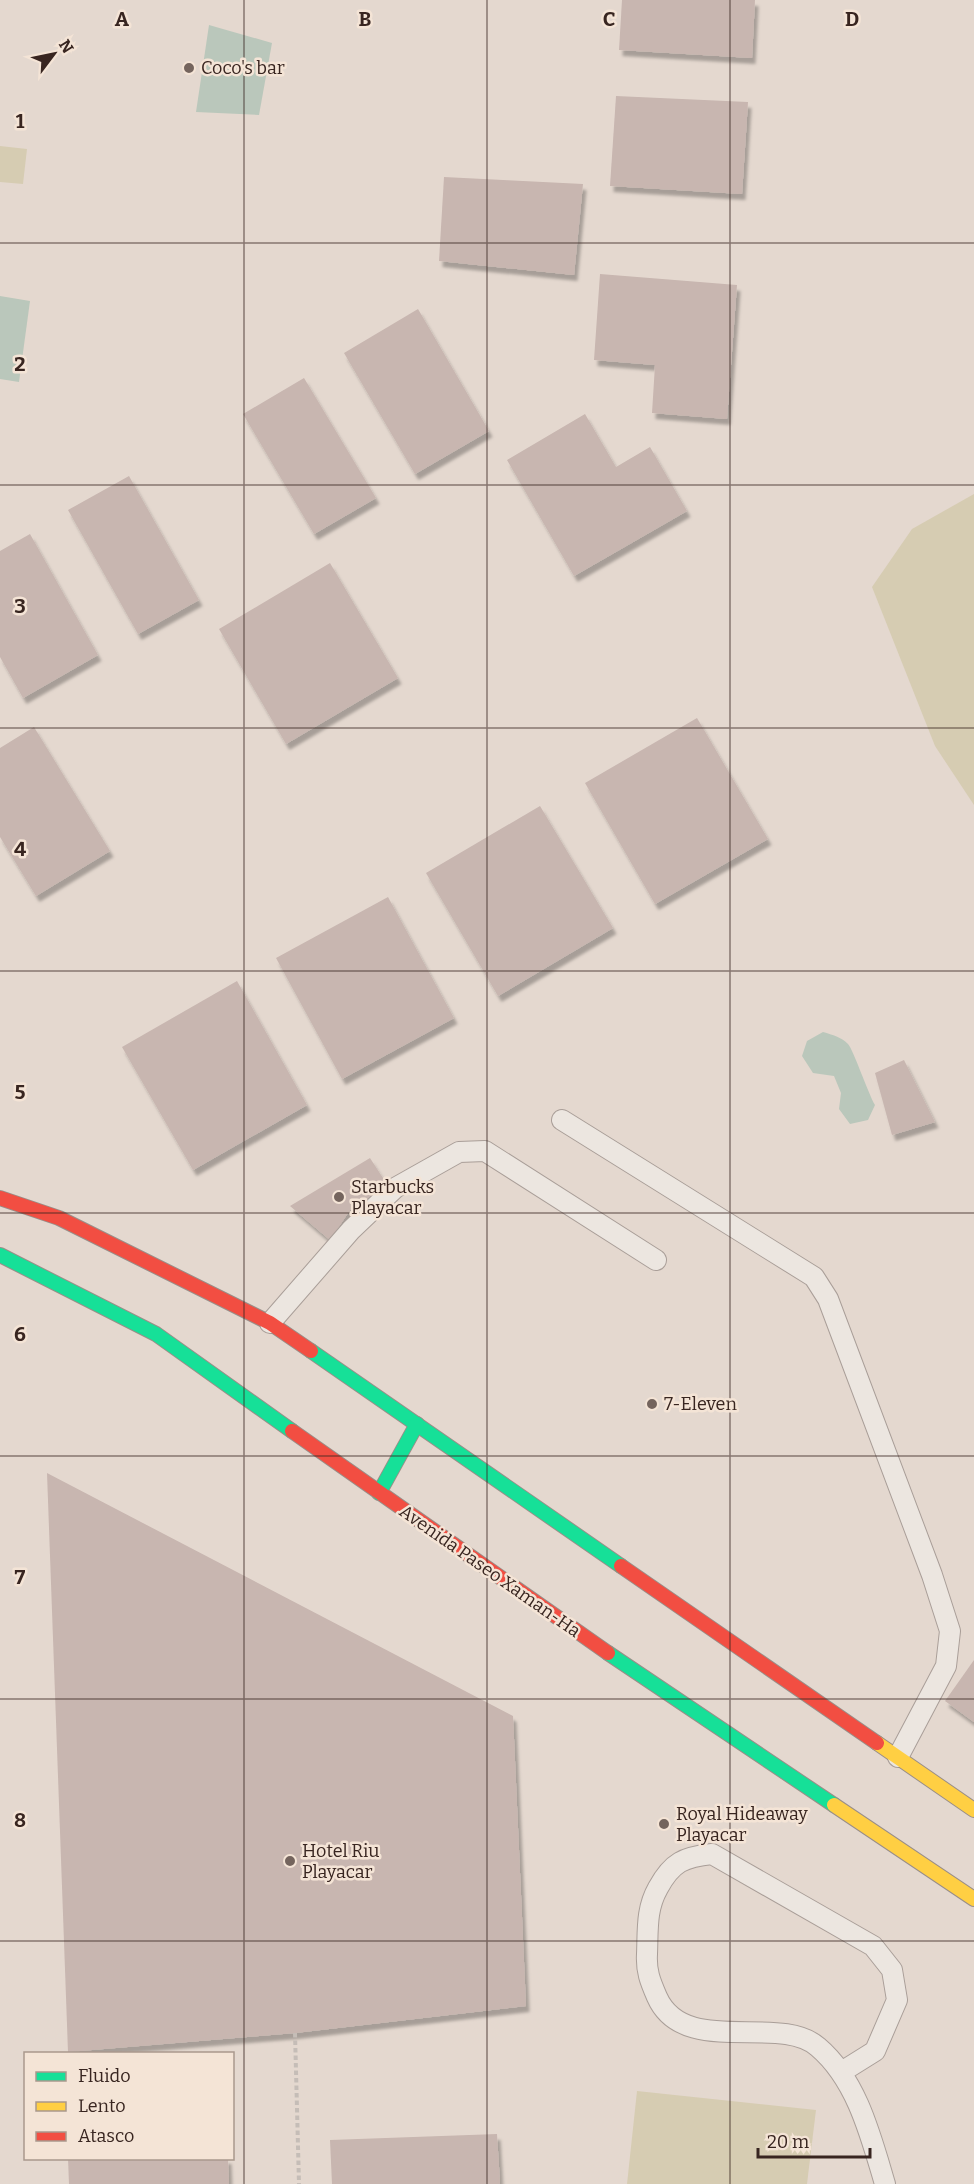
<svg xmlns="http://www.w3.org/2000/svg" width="974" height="2184" viewBox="0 0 974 2184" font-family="Bitter,serif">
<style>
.green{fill:#d6ccb2}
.water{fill:#bac7bb}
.building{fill:#c8b6b0;filter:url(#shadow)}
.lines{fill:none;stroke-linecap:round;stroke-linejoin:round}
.lane-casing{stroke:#a99e98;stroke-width:22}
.fast-casing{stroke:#998e88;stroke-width:16}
.slow-casing{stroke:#998e88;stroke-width:16}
.jam-casing{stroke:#998e88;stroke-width:16}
.path{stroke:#c5bdb7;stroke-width:4;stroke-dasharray:4.5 3;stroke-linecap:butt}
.lane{stroke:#ece6e0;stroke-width:20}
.fast{stroke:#16e098;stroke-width:14}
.slow{stroke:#ffcf43;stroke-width:14}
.jam{stroke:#f24e42;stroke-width:14}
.grid{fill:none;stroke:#382520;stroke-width:1.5;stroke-opacity:0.55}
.poi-dot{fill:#74645d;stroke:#f4e4d6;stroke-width:2}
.labels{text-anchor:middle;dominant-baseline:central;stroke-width:5;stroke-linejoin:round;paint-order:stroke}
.poi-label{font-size:18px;fill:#382520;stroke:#f4e4d6;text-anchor:start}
.street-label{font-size:18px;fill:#382520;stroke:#f4e4d6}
.grid-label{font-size:20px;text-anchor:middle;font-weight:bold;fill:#382520;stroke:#f4e4d6;stroke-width:5;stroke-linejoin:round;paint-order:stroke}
</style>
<defs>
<filter id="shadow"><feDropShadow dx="3.5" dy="6" stdDeviation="1.5" flood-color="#0004"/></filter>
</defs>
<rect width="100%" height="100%" fill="#e4d8cf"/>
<g class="green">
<polygon points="0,146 27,149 23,184 0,182"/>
<polygon points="974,494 974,805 935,746 872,587 912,529"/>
<polygon points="637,2091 816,2110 807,2184 627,2184"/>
</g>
<g class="water">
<polygon points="209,25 272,43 259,115 196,112"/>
<polygon points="0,296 30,301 19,382 0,379"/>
<path d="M 823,1032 C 833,1035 841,1037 848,1044 C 853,1049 868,1093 875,1105 L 868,1120 L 850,1124 L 839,1109 L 841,1093 L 834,1076 L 813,1073 L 802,1056 L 807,1041 Z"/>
</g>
<g class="building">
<polygon points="622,0 755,0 752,58 619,50"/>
<polygon points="616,96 748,102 742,194 610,186"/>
<polygon points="444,177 583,184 574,275 439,261"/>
<polygon points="600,274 737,285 727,419 652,413 655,365 594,360"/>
<polygon points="418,309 489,431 415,474 344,353"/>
<polygon points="304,378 376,498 314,534 243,414"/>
<polygon points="585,414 616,467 650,447 687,511 574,576 507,460"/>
<polygon points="129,476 199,600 138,634 68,510"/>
<polygon points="30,534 98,655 23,698 0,657 0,551"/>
<polygon points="330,563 398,678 286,744 219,629"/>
<polygon points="697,718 768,839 655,904 585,783"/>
<polygon points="34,727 110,851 36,896 0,837 0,748"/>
<polygon points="540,806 613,928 498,996 426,873"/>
<polygon points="388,897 454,1018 342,1079 276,958"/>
<polygon points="237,981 307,1105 193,1170 122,1047"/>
<polygon points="904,1060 935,1122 892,1135 875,1073"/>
<polygon points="370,1158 390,1189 350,1210 330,1240 290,1206"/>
<polygon points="47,1473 513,1716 526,2006 295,2033 68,2052"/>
<polygon points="974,1660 974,1722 945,1701"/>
<polygon points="497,2134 500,2184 332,2184 330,2140"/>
<polygon points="68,2158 228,2158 229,2184 69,2184"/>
</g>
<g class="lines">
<defs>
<g id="lane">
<polyline points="562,1120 814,1277 828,1299 932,1575 950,1631 946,1666 898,1757"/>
<polyline points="270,1323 351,1230 395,1188 459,1152 485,1151 656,1260"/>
<path d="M 843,2071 L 875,2051 L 897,2000 L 892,1970 L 873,1946 L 712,1854 C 684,1857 672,1862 658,1888 C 646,1909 648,1930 647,1954 C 646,1971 650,1981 657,1997 C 684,2058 779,2013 818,2047 C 857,2080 871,2137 885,2184"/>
</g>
<g id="fast">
<polyline points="0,1255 156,1334 292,1431"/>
<polyline points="311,1351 621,1566"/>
<polyline points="379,1493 417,1424"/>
<polyline points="608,1653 834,1805"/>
</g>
<g id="slow">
<polyline points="877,1743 974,1810"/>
<polyline points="834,1805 974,1899"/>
</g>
<g id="jam">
<polyline points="0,1198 59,1218 270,1323 311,1351"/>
<polyline points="292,1431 608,1653"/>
<polyline points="621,1566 877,1743"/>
</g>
</defs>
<use href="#lane" class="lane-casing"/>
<use href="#fast" class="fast-casing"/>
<use href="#slow" class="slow-casing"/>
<use href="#jam" class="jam-casing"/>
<polyline class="path" points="295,2033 299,2184"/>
<use href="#lane" class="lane"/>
<use href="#fast" class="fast"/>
<use href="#slow" class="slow"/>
<use href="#jam" class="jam"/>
</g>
<path class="grid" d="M 244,0 L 244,2184M 487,0 L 487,2184M 730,0 L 730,2184M 0,243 L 974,243M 0,485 L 974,485M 0,728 L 974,728M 0,971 L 974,971M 0,1213 L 974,1213M 0,1456 L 974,1456M 0,1699 L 974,1699M 0,1941 L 974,1941"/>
<g class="poi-dot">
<circle cx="189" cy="68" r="6"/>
<circle cx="339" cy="1197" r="6"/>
<circle cx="652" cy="1404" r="6"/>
<circle cx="664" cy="1824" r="6"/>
<circle cx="290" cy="1861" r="6"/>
</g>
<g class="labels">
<g class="poi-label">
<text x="201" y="68">Coco's bar</text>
<text x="351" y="1187">Starbucks<tspan x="351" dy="21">Playacar</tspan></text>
<text x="664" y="1404">7-Eleven</text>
<text x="676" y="1814">Royal Hideaway<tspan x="676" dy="21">Playacar</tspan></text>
<text x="302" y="1851">Hotel Riu<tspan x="302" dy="21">Playacar</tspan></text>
</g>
<g class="street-label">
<text transform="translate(490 1571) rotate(35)">Avenida Paseo Xaman-Ha</text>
</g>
</g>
<g class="grid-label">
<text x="122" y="26">A</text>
<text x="365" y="26">B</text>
<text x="609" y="26">C</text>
<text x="852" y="26">D</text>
<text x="20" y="128">1</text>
<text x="20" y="371">2</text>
<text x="20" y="613">3</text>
<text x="20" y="856">4</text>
<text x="20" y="1099">5</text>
<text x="20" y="1341">6</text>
<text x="20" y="1584">7</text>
<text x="20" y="1827">8</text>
</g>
<rect x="24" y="2052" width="210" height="108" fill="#f4e4d6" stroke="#a9988d" stroke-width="1.5"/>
<rect x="36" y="2072" width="30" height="9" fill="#16e098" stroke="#a9988d" stroke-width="1.5"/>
<text x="78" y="2082" font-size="18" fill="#382520">Fluido</text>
<rect x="36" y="2102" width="30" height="9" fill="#ffcf43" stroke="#a9988d" stroke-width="1.5"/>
<text x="78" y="2112" font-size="18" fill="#382520">Lento</text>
<rect x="36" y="2132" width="30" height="9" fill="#f24e42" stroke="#a9988d" stroke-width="1.5"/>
<text x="78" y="2142" font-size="18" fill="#382520">Atasco</text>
<g transform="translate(54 54) rotate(58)" stroke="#f4e4d6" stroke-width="4.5" paint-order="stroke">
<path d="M0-4.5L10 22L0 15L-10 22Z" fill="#382520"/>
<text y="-9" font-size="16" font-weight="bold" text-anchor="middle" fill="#382520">N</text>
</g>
<path d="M758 2148v9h112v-9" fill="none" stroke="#382520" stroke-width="3"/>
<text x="767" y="2148" font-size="18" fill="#382520" stroke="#f4e4d6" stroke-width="4.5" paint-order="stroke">20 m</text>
</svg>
